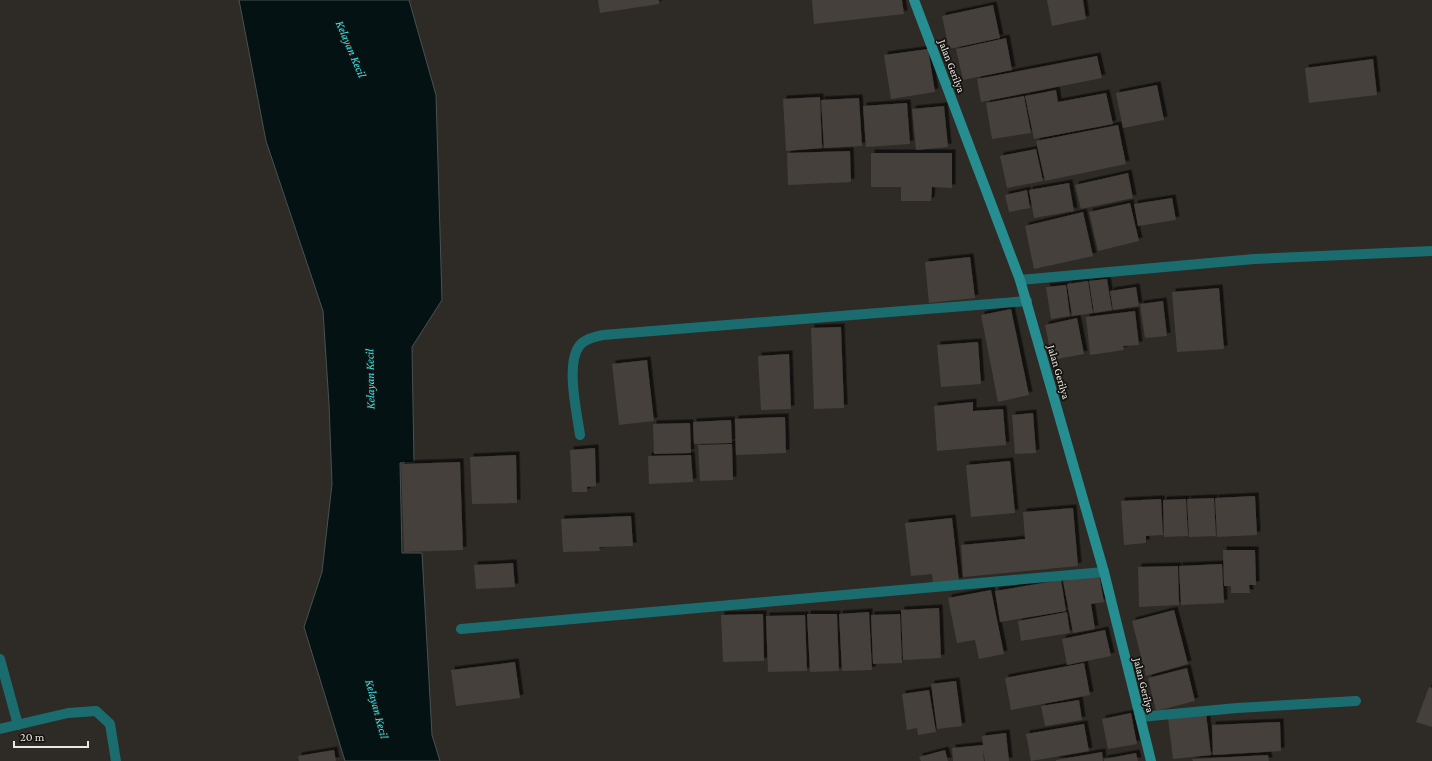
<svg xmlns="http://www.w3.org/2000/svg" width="1432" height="761" viewBox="0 0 1432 761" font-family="'Crimson Pro',serif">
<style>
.water{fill:#041213;stroke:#495251}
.building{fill:#44403a;filter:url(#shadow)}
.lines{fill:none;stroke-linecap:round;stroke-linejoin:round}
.street{stroke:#1b6c6f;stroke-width:10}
.secondary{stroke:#268d91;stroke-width:10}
.labels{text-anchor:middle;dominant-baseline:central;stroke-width:3.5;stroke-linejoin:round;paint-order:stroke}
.street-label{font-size:11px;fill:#eae7e3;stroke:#151310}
.water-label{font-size:12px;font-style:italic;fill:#33e7ee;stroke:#151310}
</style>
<defs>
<filter id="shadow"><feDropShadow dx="3.5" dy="-3.5" stdDeviation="0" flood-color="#0009"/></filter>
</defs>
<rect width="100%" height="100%" fill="#2e2a25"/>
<polygon class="water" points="239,0 409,0 436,95 442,300 412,347 414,462 400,463 402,553 422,553 432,735 440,761 345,761 304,627 322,572 332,484 329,404 323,311 266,141"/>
<g class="building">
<polygon points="598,0 659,0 659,4 600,13"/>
<polygon points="812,0 902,0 904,14 814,24"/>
<polygon points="1047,0 1083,0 1086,19 1052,26"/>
<polygon points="993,5 1000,38 949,49 942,16"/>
<polygon points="1006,38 1012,70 963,80 956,49"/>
<polygon points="928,49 935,92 891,99 884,55"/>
<polygon points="1097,56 1102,78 981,102 977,79"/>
<polygon points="1373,59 1377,95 1309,103 1305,68"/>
<polygon points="1157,85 1164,120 1123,128 1116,93"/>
<polygon points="1056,90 1058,102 1106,93 1113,124 1034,139 1025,96"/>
<polygon points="1024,96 1031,133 992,139 986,103"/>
<polygon points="820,97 822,148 786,151 783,99"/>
<polygon points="859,98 862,146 824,148 821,100"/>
<polygon points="907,103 910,144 866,147 863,106"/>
<polygon points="944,106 948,147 916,150 912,109"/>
<polygon points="1118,125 1126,164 1045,181 1036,141"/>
<polygon points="1036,149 1043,181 1007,188 1000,156"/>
<polygon points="850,151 851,182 788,185 787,153"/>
<polygon points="871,153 952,153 952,188 932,187 931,201 901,201 901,187 871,187"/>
<polygon points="1128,173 1133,198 1081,209 1075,185"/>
<polygon points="1069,183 1074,211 1034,218 1029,190"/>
<polygon points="1027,190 1030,208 1009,212 1005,195"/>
<polygon points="1172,198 1176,220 1138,226 1134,204"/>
<polygon points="1130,203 1139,241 1098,251 1089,212"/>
<polygon points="1083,212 1093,256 1034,269 1025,226"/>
<polygon points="970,257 975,298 929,303 925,262"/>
<polygon points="1107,279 1112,310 1094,313 1089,281"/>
<polygon points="1088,281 1093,313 1072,316 1067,284"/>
<polygon points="1066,285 1070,316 1051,319 1046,287"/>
<polygon points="1136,287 1139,306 1113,310 1110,291"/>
<polygon points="1219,288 1224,349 1177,352 1172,292"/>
<polygon points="1163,301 1167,336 1145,338 1140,304"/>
<polygon points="1011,309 1029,395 998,402 981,315"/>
<polygon points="1135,311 1139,345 1123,346 1124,350 1090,355 1086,317"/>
<polygon points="1077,318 1084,354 1052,360 1045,325"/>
<polygon points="841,327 844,408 814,409 811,328"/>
<polygon points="978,342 981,384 941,387 937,345"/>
<polygon points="789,354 791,409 761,410 758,356"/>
<polygon points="647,360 654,421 619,425 612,364"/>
<polygon points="973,402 973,411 1003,409 1006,445 937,451 934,406"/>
<polygon points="1033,413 1036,453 1015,454 1012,415"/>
<polygon points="785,417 786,453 736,455 735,419"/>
<polygon points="731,420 732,443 694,444 693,422"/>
<polygon points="690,423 691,453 654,454 653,424"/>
<polygon points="732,444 733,480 700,481 698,445"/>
<polygon points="595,448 596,486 587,487 587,492 572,492 570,450"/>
<polygon points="516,455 517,503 472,504 470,457"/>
<polygon points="691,455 693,482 649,484 648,456"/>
<polygon points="1010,461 1015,513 971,517 966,465"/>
<polygon points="460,462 463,550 404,552 401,464"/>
<polygon points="1255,496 1257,535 1217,537 1215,498"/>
<polygon points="1214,498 1216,536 1189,537 1187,499"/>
<polygon points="1161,499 1163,535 1146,536 1146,543 1124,545 1121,501"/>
<polygon points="1186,499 1188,536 1164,537 1163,500"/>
<polygon points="1073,508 1078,566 963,577 961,545 1025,539 1023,512"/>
<polygon points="631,516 633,546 599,547 600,551 563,552 561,519"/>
<polygon points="952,518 959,581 933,584 932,574 911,576 905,523"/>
<polygon points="1223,550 1255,550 1256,585 1249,585 1250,593 1231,593 1231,586 1224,586"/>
<polygon points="513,563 515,587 476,589 474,565"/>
<polygon points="1222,564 1224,603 1181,605 1179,566"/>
<polygon points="1178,566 1179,605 1139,607 1138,567"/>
<polygon points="1099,574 1104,602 1091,604 1095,629 1073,633 1063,581"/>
<polygon points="1061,580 1066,611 1000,622 995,591"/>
<polygon points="991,590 1004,654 979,659 975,640 957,643 948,598"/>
<polygon points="939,608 941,658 903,660 901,610"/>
<polygon points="1174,610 1188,664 1146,676 1132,621"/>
<polygon points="869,612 872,670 842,671 839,614"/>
<polygon points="1067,612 1070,633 1021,641 1018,621"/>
<polygon points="763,614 764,661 723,662 721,615"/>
<polygon points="807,614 837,614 839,671 810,672"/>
<polygon points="900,614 902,663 873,664 871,615"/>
<polygon points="805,615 807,671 768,672 766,616"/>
<polygon points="1105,630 1111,656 1067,665 1062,639"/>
<polygon points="515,662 520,698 456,706 451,670"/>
<polygon points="1084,663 1090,695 1011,710 1005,678"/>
<polygon points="1187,668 1195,701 1156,711 1148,678"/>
<polygon points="956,681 962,726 937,729 931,684"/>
<polygon points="1429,687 1432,688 1432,727 1416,722"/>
<polygon points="929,690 936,732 918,735 917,728 907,730 902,694"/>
<polygon points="1079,700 1082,720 1045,726 1041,706"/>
<polygon points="1131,713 1137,744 1108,749 1102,719"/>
<polygon points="1206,713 1211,755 1173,759 1168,718"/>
<polygon points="1280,722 1281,751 1213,755 1212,725"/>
<polygon points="1084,724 1089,751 1031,761 1026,734"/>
<polygon points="1006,733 1009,761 985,761 983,750 984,761 953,761 952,748 983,745 982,736"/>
<polygon points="334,750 336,761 299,761 298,756"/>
<polygon points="945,750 948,761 921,761 919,757"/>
<polygon points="1102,752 1103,761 1056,761 1056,760"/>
<polygon points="1136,753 1138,761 1104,761 1104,759"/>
<polygon points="1268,755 1269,761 1193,761 1192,759"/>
</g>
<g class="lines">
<g class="street">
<polyline points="1020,280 1254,259 1432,251"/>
<path d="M 580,435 C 577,413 565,363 580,345 C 586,338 595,337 603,335 L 1027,301"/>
<polyline points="461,629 1104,572"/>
<polyline points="0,659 18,725"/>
<polyline points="1140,717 1237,708 1356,701"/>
<polyline points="0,729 68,713 96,711 110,724 116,761"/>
</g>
<polyline class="secondary" points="914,0 1020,280 1104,572 1151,761"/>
</g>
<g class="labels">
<g class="street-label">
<text transform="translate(952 66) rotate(69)">Jalan Gerilya</text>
<text transform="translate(1059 372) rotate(74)">Jalan Gerilya</text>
<text transform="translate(1144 685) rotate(76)">Jalan Gerilya</text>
</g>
<g class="water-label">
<text transform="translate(351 49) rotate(67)">Kelayan Kecil</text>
<text transform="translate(370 379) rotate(-91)">Kelayan Kecil</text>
<text transform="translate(377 709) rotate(75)">Kelayan Kecil</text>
</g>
</g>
<path d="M14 741v6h74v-6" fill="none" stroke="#eae7e3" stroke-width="2"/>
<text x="20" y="741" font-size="12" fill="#eae7e3" stroke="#151310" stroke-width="3" paint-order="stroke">20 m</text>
</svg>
